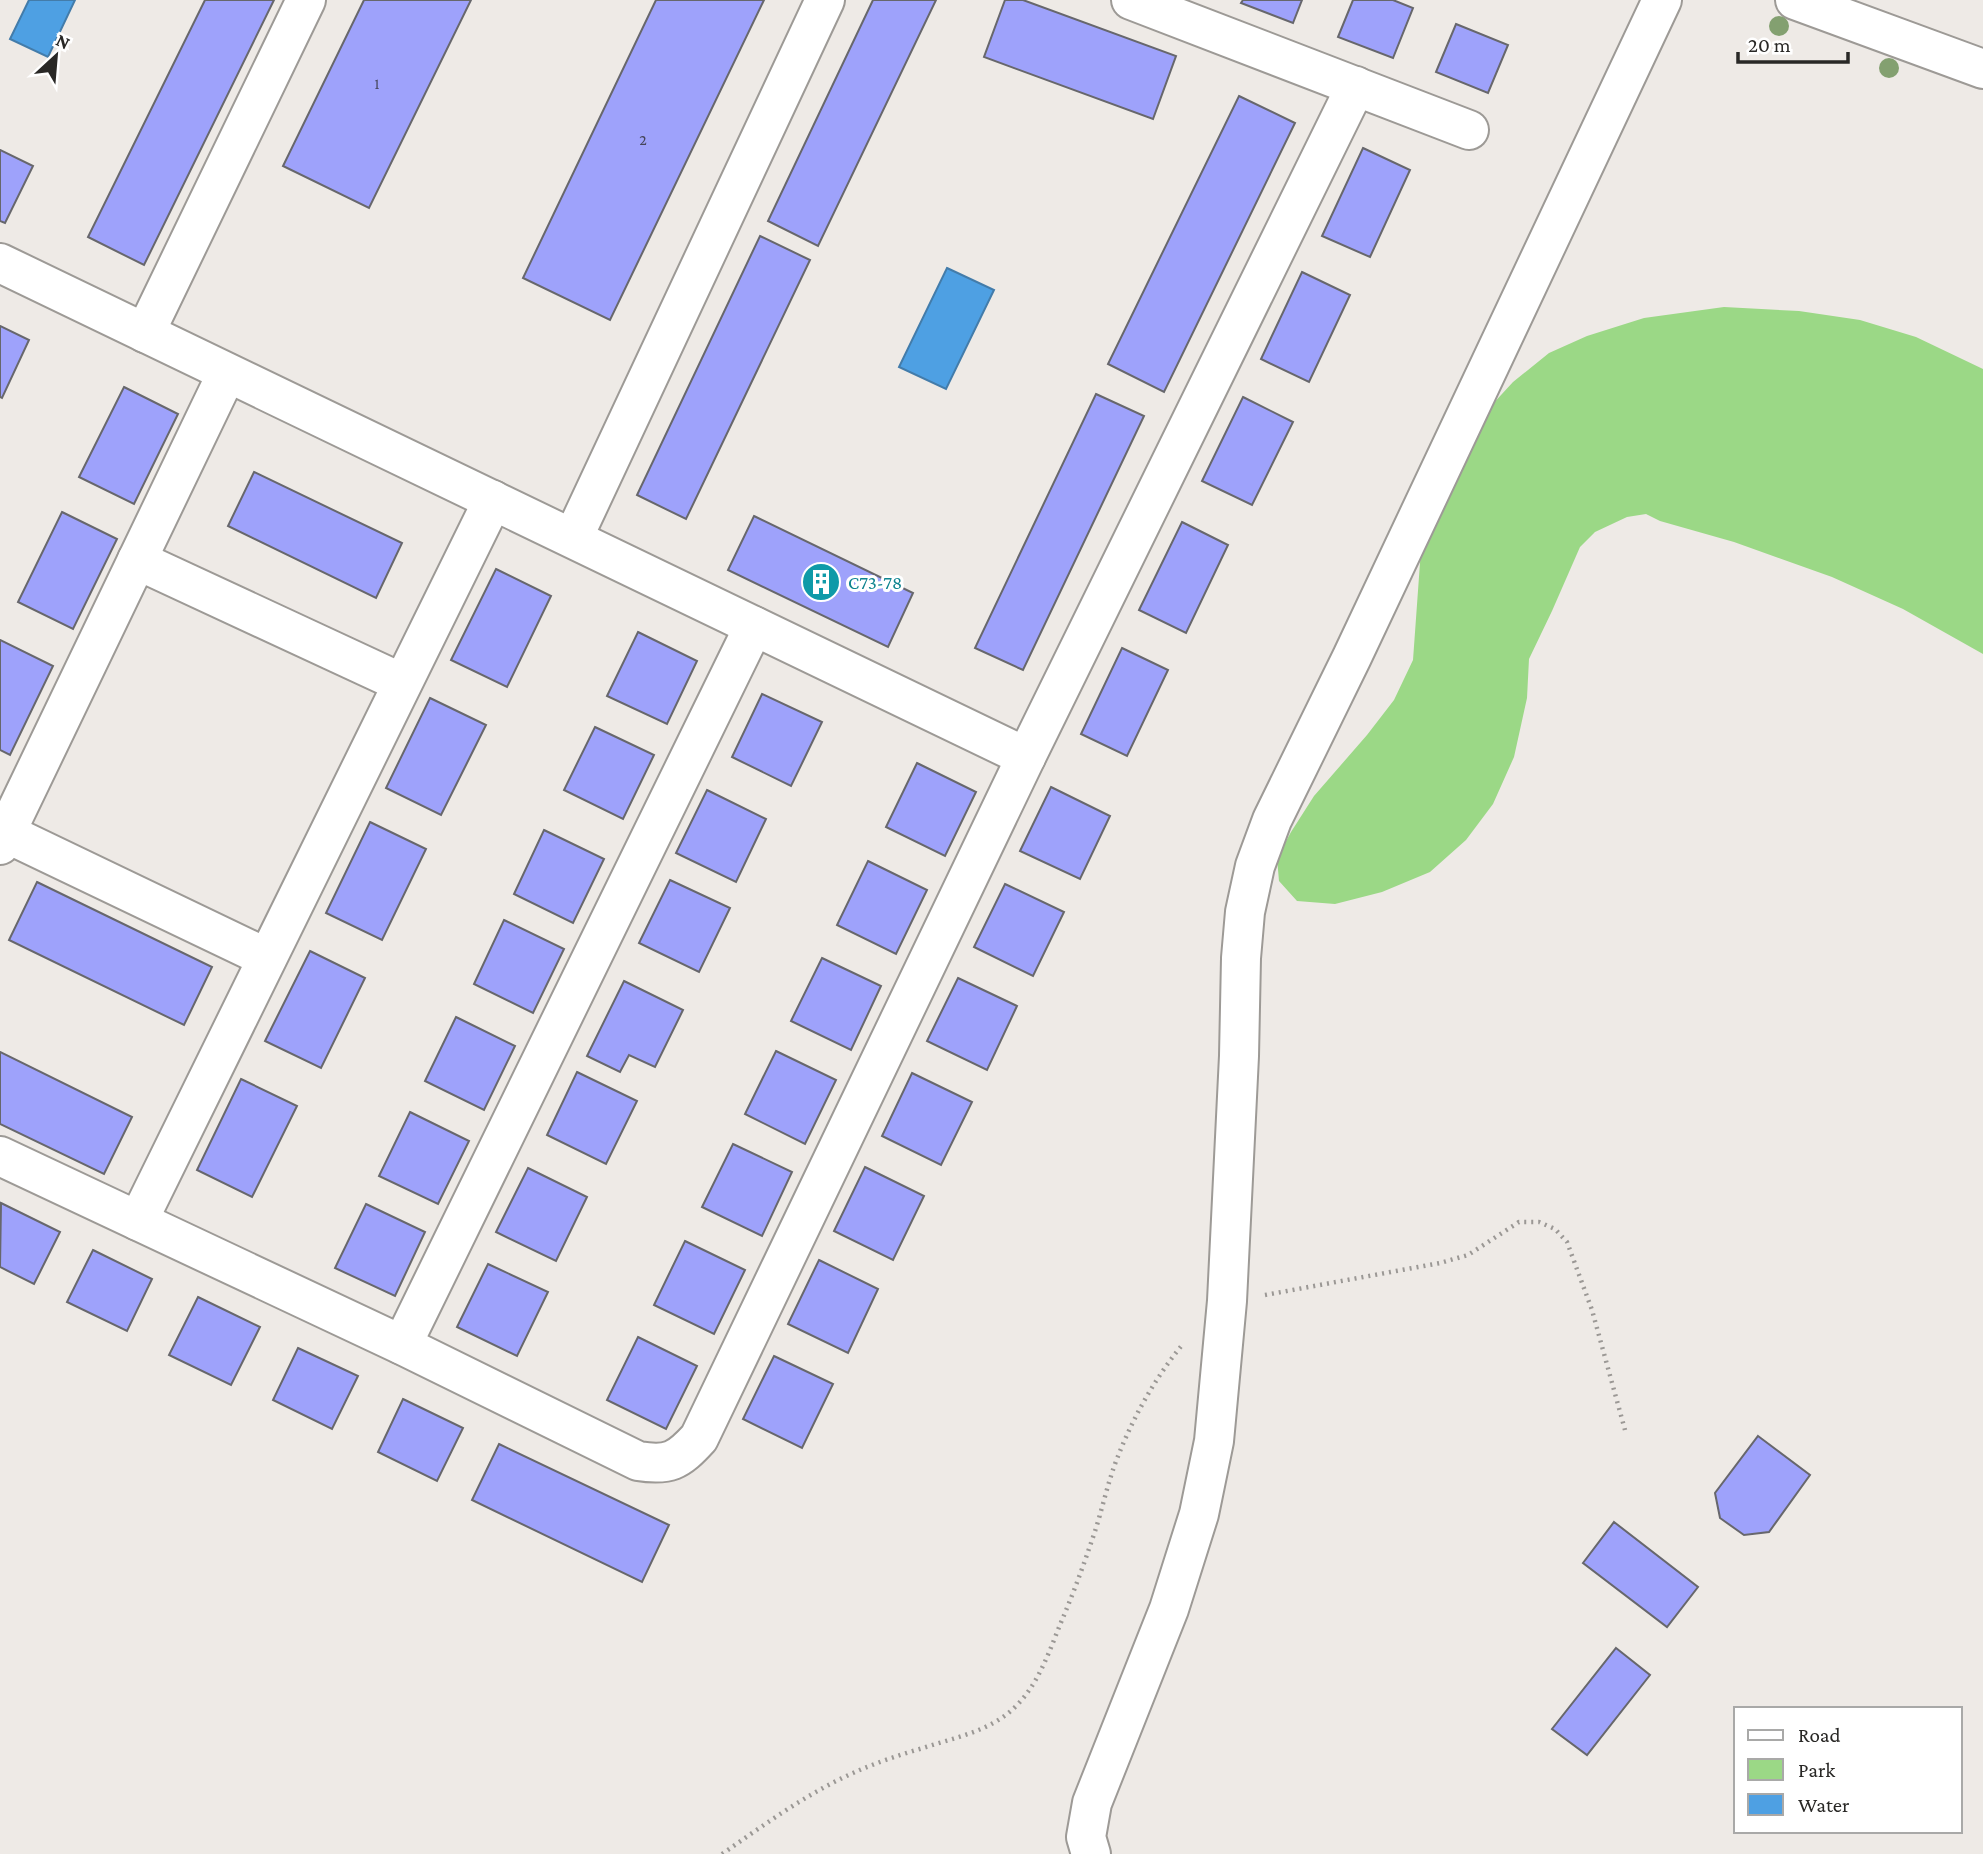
<svg xmlns="http://www.w3.org/2000/svg" width="1983" height="1854" viewBox="0 0 1983 1854" font-family="'Crimson Pro',serif">
<style>
.green{fill:#9bd886}
.water{fill:#4ea0e3;stroke:#437caa;stroke-width:2}
.building{fill:#9ea2fb;stroke:#67676c;stroke-width:2}
.lines{fill:none;stroke-linecap:round;stroke-linejoin:round}
.minor-casing{stroke:#9d9a96;stroke-width:42}
.path{stroke:#9b9895;stroke-width:4.5;stroke-dasharray:2 5;stroke-linecap:butt}
.minor{stroke:#fff;stroke-width:38}
.tree{fill:#83a070}
.labels{text-anchor:middle;dominant-baseline:central;stroke-width:6;stroke-linejoin:round;paint-order:stroke}
.number-label{font-size:16px;fill:#46465b}
.culture-label{font-size:19px;fill:#0d838f;stroke:#fff;text-anchor:start}
</style>
<rect width="100%" height="100%" fill="#eeeae6"/>
<polygon class="green" points="1724,307 1799,311 1860,320 1916,337 1983,369 1983,654 1903,609 1832,577 1734,542 1660,521 1646,514 1627,517 1595,532 1580,547 1552,611 1529,659 1527,698 1514,757 1493,804 1466,840 1430,872 1382,892 1335,904 1297,901 1279,881 1277,858 1291,832 1314,796 1367,735 1394,700 1413,660 1421,549 1490,407 1513,382 1549,353 1587,336 1644,318"/>
<g class="water">
<polygon points="29,0 75,0 48,57 10,39"/>
<polygon points="947,268 994,290 946,389 899,367"/>
</g>
<g class="building">
<polygon points="205,0 274,0 144,265 88,237"/>
<polygon points="364,0 471,0 369,208 283,166"/>
<polygon points="656,0 764,0 610,320 523,278"/>
<polygon points="873,0 936,0 818,246 768,221"/>
<polygon points="1005,0 1023,0 1176,56 1153,119 984,57"/>
<polygon points="1243,0 1302,0 1293,23 1241,3"/>
<polygon points="1353,0 1393,0 1413,8 1393,58 1338,37"/>
<polygon points="1456,24 1508,45 1488,93 1436,72"/>
<polygon points="1239,96 1295,123 1164,392 1108,364"/>
<polygon points="1363,148 1410,170 1370,257 1322,236"/>
<polygon points="0,150 33,166 5,223 0,221"/>
<polygon points="760,236 810,260 686,519 637,495"/>
<polygon points="1302,272 1350,295 1309,382 1261,359"/>
<polygon points="0,326 29,340 2,398 0,397"/>
<polygon points="124,387 178,414 134,504 79,477"/>
<polygon points="1096,394 1144,416 1023,670 975,648"/>
<polygon points="1243,397 1293,422 1252,505 1202,481"/>
<polygon points="254,472 402,543 376,598 228,526"/>
<polygon points="62,512 117,539 73,629 18,602"/>
<polygon points="754,516 913,593 888,647 728,570"/>
<polygon points="1182,522 1228,545 1186,633 1139,610"/>
<polygon points="496,569 551,596 507,687 451,660"/>
<polygon points="638,632 697,661 667,724 607,696"/>
<polygon points="0,640 53,666 10,755 0,750"/>
<polygon points="1122,648 1168,670 1127,756 1081,734"/>
<polygon points="762,694 822,722 791,786 732,757"/>
<polygon points="430,698 486,725 441,815 386,788"/>
<polygon points="595,727 654,755 623,819 564,790"/>
<polygon points="917,763 976,792 945,856 886,827"/>
<polygon points="1051,787 1110,816 1080,879 1020,851"/>
<polygon points="707,790 766,819 736,882 676,853"/>
<polygon points="370,822 426,849 382,940 326,913"/>
<polygon points="544,830 604,859 573,923 514,894"/>
<polygon points="868,861 927,890 896,954 837,925"/>
<polygon points="670,880 730,908 699,972 639,943"/>
<polygon points="37,882 212,967 184,1025 9,940"/>
<polygon points="1005,884 1064,912 1033,976 974,947"/>
<polygon points="504,920 564,949 533,1013 474,984"/>
<polygon points="310,951 365,978 321,1068 265,1041"/>
<polygon points="822,958 881,986 851,1050 791,1021"/>
<polygon points="958,978 1017,1006 987,1070 927,1041"/>
<polygon points="624,981 683,1010 655,1067 629,1055 620,1072 587,1056"/>
<polygon points="456,1017 515,1046 484,1110 425,1081"/>
<polygon points="776,1051 836,1080 805,1144 745,1114"/>
<polygon points="0,1052 132,1117 104,1174 0,1124"/>
<polygon points="577,1072 637,1101 606,1164 547,1135"/>
<polygon points="912,1073 972,1102 941,1165 882,1136"/>
<polygon points="241,1079 297,1106 252,1197 197,1170"/>
<polygon points="410,1112 469,1141 438,1204 379,1176"/>
<polygon points="733,1144 792,1172 762,1236 702,1207"/>
<polygon points="865,1167 924,1196 893,1260 834,1231"/>
<polygon points="528,1168 587,1197 556,1261 496,1232"/>
<polygon points="1,1203 60,1232 34,1284 0,1267"/>
<polygon points="366,1204 425,1232 395,1296 335,1268"/>
<polygon points="685,1241 745,1270 714,1334 654,1305"/>
<polygon points="93,1250 152,1279 127,1331 67,1302"/>
<polygon points="819,1260 878,1289 848,1353 788,1324"/>
<polygon points="488,1264 548,1292 517,1356 457,1327"/>
<polygon points="198,1297 260,1327 231,1385 169,1355"/>
<polygon points="638,1337 697,1366 666,1429 607,1400"/>
<polygon points="298,1348 358,1376 332,1429 273,1400"/>
<polygon points="774,1356 833,1384 802,1448 743,1419"/>
<polygon points="403,1399 463,1428 437,1481 378,1452"/>
<polygon points="1758,1436 1810,1475 1769,1532 1744,1535 1720,1518 1715,1493"/>
<polygon points="499,1444 669,1525 642,1582 472,1500"/>
<polygon points="1614,1522 1698,1587 1667,1627 1583,1563"/>
<polygon points="1616,1648 1650,1675 1587,1755 1552,1729"/>
</g>
<g class="lines">
<defs>
<g id="minor">
<polyline points="1131,0 1469,130"/>
<polyline points="1795,0 1983,69"/>
<polyline points="0,263 1026,757"/>
<polyline points="145,333 306,0"/>
<polyline points="573,538 825,0"/>
<polyline points="137,560 402,683"/>
<polyline points="6,833 267,958"/>
<polyline points="0,845 227,373"/>
<path d="M 0,1156 L 402,1345 L 638,1461 C 669,1466 678,1461 699,1438 L 1026,757 L 1356,86"/>
<polyline points="138,1221 493,500"/>
<polyline points="402,1345 754,626"/>
<polyline points="1091,1854 1086,1837 1092,1803 1169,1609 1199,1514 1214,1441 1227,1301 1239,1056 1241,958 1245,912 1255,866 1272,820 1352,657 1662,0"/>
</g>
</defs>
<use href="#minor" class="minor-casing"/>
<g class="path">
<polyline points="1265,1295 1440,1263 1468,1255 1519,1222 1539,1222 1555,1229 1567,1242 1592,1310 1625,1430"/>
<path d="M 722,1854 C 764,1825 806,1794 853,1773 C 875,1763 899,1755 923,1748 C 956,1737 993,1731 1018,1704 C 1040,1681 1050,1649 1062,1620 C 1073,1594 1083,1567 1092,1540 C 1101,1515 1106,1489 1115,1464 C 1131,1421 1154,1379 1183,1344"/>
</g>
<use href="#minor" class="minor"/>
</g>
<g class="tree">
<circle cx="1779" cy="26" r="10"/>
<circle cx="1889" cy="68" r="10"/>
</g>
<defs>
<symbol id="building-disc" viewBox="-11 -11 22 22"><circle r="9.5" fill="#0f9aa8" stroke="#fff"/><path d="M-4-6H4V6H1V3H-1V6H-4ZM-2.5-4.3h1.7v1.8h-1.7ZM.8-4.3h1.7v1.8H.8ZM-2.5-1h1.7V.8h-1.7ZM.8-1h1.7V.8H.8Z" fill="#fff"/></symbol>
</defs>
<g fill-rule="evenodd">
<use href="#building-disc" x="799" y="560" width="44" height="44"/>
</g>
<g class="labels">
<g class="number-label">
<text x="377" y="83">1</text>
<text x="643" y="139">2</text>
</g>
<g class="culture-label">
<text x="848" y="582">C73-78</text>
</g>
</g>
<rect x="1734" y="1707" width="228" height="126" fill="#ffffff" stroke="#a9a9a8" stroke-width="2"/>
<rect x="1748" y="1730" width="35" height="10" fill="#ffffff" stroke="#a9a9a8" stroke-width="2"/>
<text x="1798" y="1742" font-size="21" fill="#292826">Road</text>
<rect x="1748" y="1759" width="35" height="21" fill="#9bd886" stroke="#a9a9a8" stroke-width="2"/>
<text x="1798" y="1777" font-size="21" fill="#292826">Park</text>
<rect x="1748" y="1794" width="35" height="21" fill="#4ea0e3" stroke="#a9a9a8" stroke-width="2"/>
<text x="1798" y="1812" font-size="21" fill="#292826">Water</text>
<g transform="translate(56 56) rotate(26)" stroke="#ffffff" stroke-width="5" paint-order="stroke">
<path d="M0-5L12 26L0 18L-12 26Z" fill="#292826"/>
<text y="-10" font-size="19" font-weight="bold" text-anchor="middle" fill="#292826">N</text>
</g>
<path d="M1738 52v10h110v-10" fill="none" stroke="#292826" stroke-width="3.5"/>
<text x="1748" y="52" font-size="21" fill="#292826" stroke="#ffffff" stroke-width="5" paint-order="stroke">20 m</text>
</svg>
